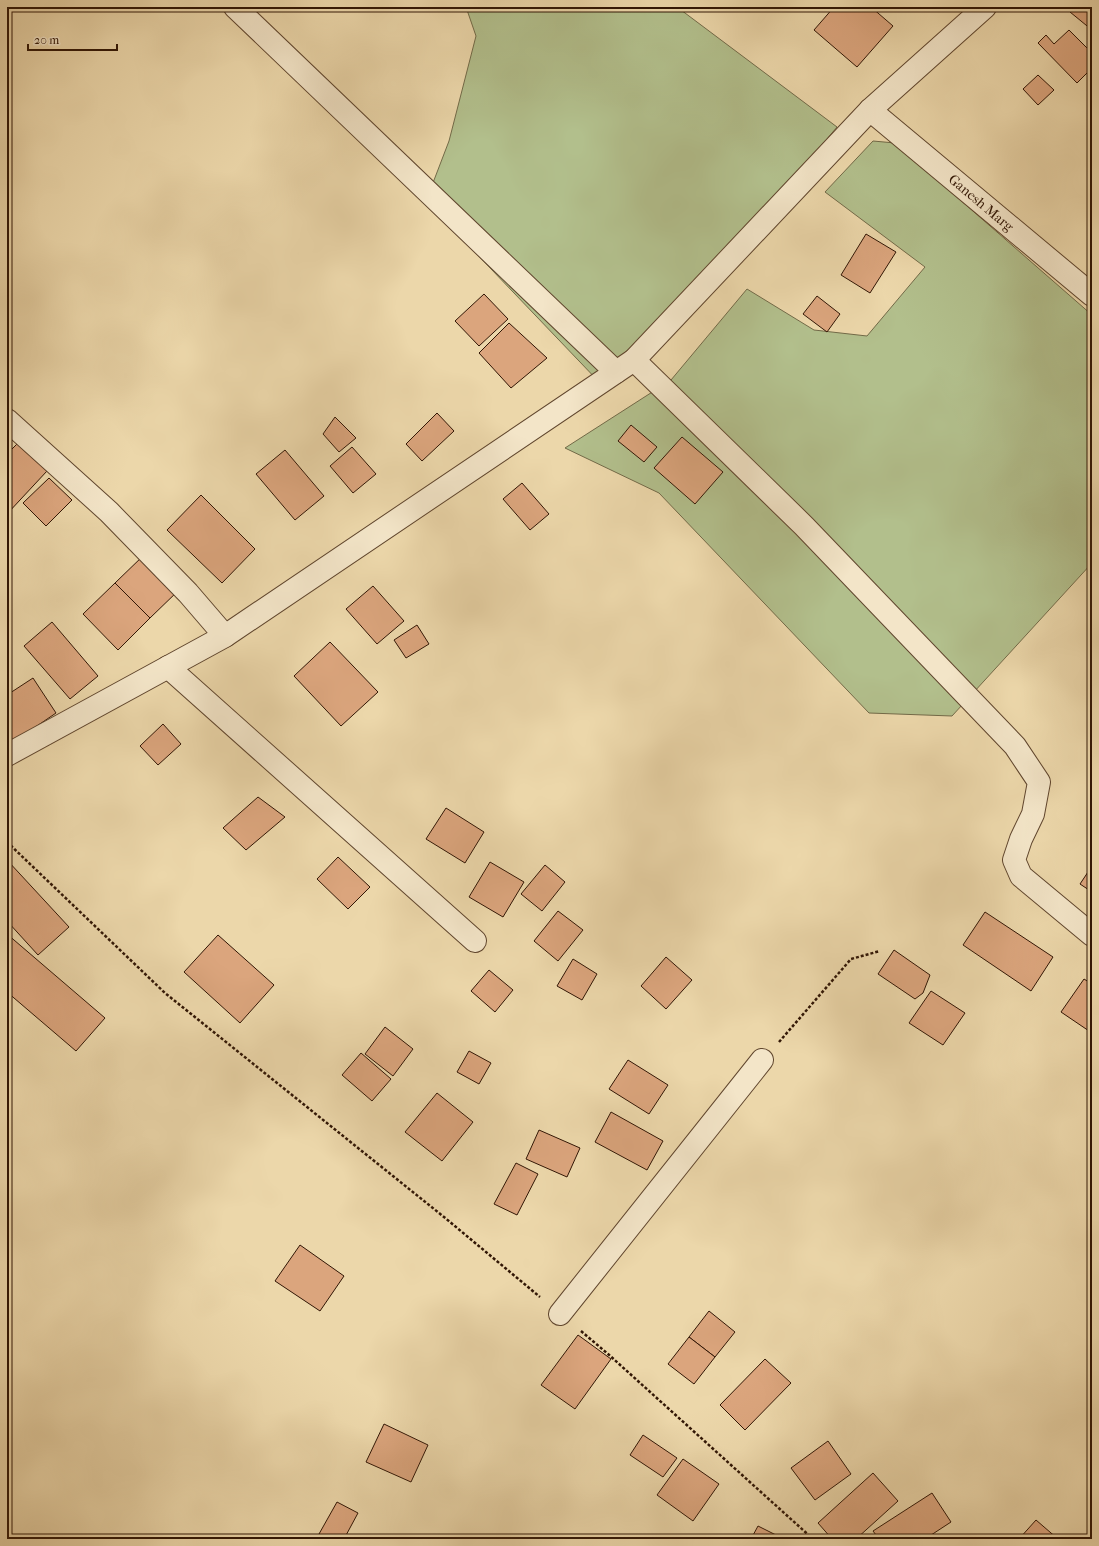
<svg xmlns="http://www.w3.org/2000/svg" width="1099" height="1546" viewBox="0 0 1099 1546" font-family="'IM FELL French Canon',serif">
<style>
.green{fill:#b2bf8c;stroke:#726a48}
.building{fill:#dba57d;stroke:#311605}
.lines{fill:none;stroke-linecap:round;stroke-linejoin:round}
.minor-casing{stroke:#60462e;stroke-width:24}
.path{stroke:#311605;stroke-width:2.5;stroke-dasharray:3 2;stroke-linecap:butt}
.minor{stroke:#f3e5c8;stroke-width:22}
.labels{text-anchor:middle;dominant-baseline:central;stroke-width:3;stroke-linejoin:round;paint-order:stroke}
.street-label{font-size:14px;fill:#311605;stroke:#f3e5c8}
</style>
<rect width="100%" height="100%" fill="#ecd7aa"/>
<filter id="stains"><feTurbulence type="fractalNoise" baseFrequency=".005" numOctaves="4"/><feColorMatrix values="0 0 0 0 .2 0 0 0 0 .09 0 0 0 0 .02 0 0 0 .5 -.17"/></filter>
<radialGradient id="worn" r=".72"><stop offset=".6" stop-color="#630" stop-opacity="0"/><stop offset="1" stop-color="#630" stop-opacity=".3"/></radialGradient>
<g class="green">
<polygon points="466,7 677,7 837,127 648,354 601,384 426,201 449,141 476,36"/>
<polygon points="873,141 895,143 1092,315 1092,563 952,716 869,713 659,493 565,448 671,380 747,289 814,330 867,336 925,267 825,192"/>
</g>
<g class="building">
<polygon points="834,7 871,7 893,26 857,67 814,30"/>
<polygon points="1074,7 1092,7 1092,30 1070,12"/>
<polygon points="1069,30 1092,53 1092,68 1077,83 1038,43 1046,35 1054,44"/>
<polygon points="1038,75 1054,90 1038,105 1023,89"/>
<polygon points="866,234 896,252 870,293 841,275"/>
<polygon points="484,294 508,319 479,346 455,321"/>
<polygon points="817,296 840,314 827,332 803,314"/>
<polygon points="509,323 547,358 511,388 479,353"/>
<polygon points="437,413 454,431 422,461 406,444"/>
<polygon points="335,417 356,438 339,452 323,434"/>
<polygon points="631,425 657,447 644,462 618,441"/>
<polygon points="682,437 723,472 695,504 654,468"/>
<polygon points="17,444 47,471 7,514 7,454"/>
<polygon points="352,447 376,474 353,493 330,466"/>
<polygon points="285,450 324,496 295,520 256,474"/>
<polygon points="49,478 72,500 46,526 23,503"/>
<polygon points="522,483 549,514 530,530 503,499"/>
<polygon points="201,495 255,549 222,583 167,530"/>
<polygon points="145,554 180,589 150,618 115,583"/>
<polygon points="115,583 150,618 118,650 83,614"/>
<polygon points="373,586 404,621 377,644 346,609"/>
<polygon points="52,622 98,676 70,699 24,646"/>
<polygon points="417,625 429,644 406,658 394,640"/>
<polygon points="330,642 378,692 341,726 294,676"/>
<polygon points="33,678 56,713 9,745 7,742 7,695"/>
<polygon points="163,724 181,744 158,765 140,746"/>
<polygon points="258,797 285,817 246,850 223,828"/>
<polygon points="446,808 484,832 465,863 426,839"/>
<polygon points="338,857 370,887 348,909 317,879"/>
<polygon points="7,860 69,927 38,955 7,921"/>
<polygon points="490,862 524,882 503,917 469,897"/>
<polygon points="545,865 565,882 542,911 521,894"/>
<polygon points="1092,866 1092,892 1080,884"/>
<polygon points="558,911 583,930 558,961 534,941"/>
<polygon points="985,912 1053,957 1031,991 963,945"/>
<polygon points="7,934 105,1018 76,1051 7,992"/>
<polygon points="218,935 274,985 240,1023 184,972"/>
<polygon points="894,950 930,975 923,993 915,999 878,974"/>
<polygon points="666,957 692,980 666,1009 641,986"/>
<polygon points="573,959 597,974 582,1000 557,986"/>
<polygon points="489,970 513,990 495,1012 471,991"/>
<polygon points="1084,979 1092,984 1092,1033 1061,1012"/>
<polygon points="931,991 965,1013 943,1045 909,1023"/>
<polygon points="385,1027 413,1049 393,1076 365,1054"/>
<polygon points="469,1051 491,1063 479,1084 457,1072"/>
<polygon points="361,1053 391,1079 372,1101 342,1075"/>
<polygon points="628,1060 668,1085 649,1114 609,1089"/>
<polygon points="437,1093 473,1122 442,1161 405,1132"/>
<polygon points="611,1112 663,1141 647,1170 595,1142"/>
<polygon points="539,1130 580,1148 567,1177 526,1159"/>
<polygon points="516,1163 538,1174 517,1215 494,1204"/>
<polygon points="300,1245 344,1276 320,1311 275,1281"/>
<polygon points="709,1311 735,1332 715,1357 689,1337"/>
<polygon points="578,1335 611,1359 575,1409 541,1385"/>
<polygon points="689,1337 715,1357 694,1384 668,1364"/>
<polygon points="765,1359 791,1383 745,1430 720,1405"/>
<polygon points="384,1424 428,1445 411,1482 366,1462"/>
<polygon points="643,1435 677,1458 663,1477 630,1455"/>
<polygon points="828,1441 851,1474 815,1500 791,1468"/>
<polygon points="683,1459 719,1484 693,1521 657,1495"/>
<polygon points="873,1473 898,1501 856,1539 832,1539 818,1523"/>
<polygon points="932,1493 951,1522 925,1539 879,1539 873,1531"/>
<polygon points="337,1502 358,1513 344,1539 328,1539 319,1534"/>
<polygon points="1036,1520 1058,1539 1019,1539"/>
<polygon points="758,1526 782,1538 781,1539 751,1539"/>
</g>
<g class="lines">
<defs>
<g id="minor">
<polyline points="235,7 616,372"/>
<polyline points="870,110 1092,295"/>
<polyline points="634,360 804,526 1015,746 1039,782 1033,814 1021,839 1014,860 1021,876 1092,935"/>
<polyline points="7,420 109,512 188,593 225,636"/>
<polyline points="168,667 475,941"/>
<polyline points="7,755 225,636 634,360 870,110 985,7"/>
<polyline points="560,1314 762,1060"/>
</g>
</defs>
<use href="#minor" class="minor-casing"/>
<g class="path">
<polyline points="7,842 165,993 444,1217 540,1297"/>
<polyline points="779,1042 851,959 880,951"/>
<polyline points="581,1331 608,1354 813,1539"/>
</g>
<use href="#minor" class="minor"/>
</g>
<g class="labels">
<g class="street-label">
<text transform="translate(981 203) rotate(40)">Ganesh Marg</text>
</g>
</g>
<rect width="1099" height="1546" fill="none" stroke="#ecd7aa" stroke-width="24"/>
<rect x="8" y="8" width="1083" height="1530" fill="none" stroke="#311605" stroke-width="2"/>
<rect x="12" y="12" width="1075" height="1522" fill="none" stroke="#311605"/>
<path d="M28 44v6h89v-6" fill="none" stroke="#311605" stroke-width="2"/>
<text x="34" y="44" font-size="12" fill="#311605" stroke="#f3e5c8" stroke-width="3" paint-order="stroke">20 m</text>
<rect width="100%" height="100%" filter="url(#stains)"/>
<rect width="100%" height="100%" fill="url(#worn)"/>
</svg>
